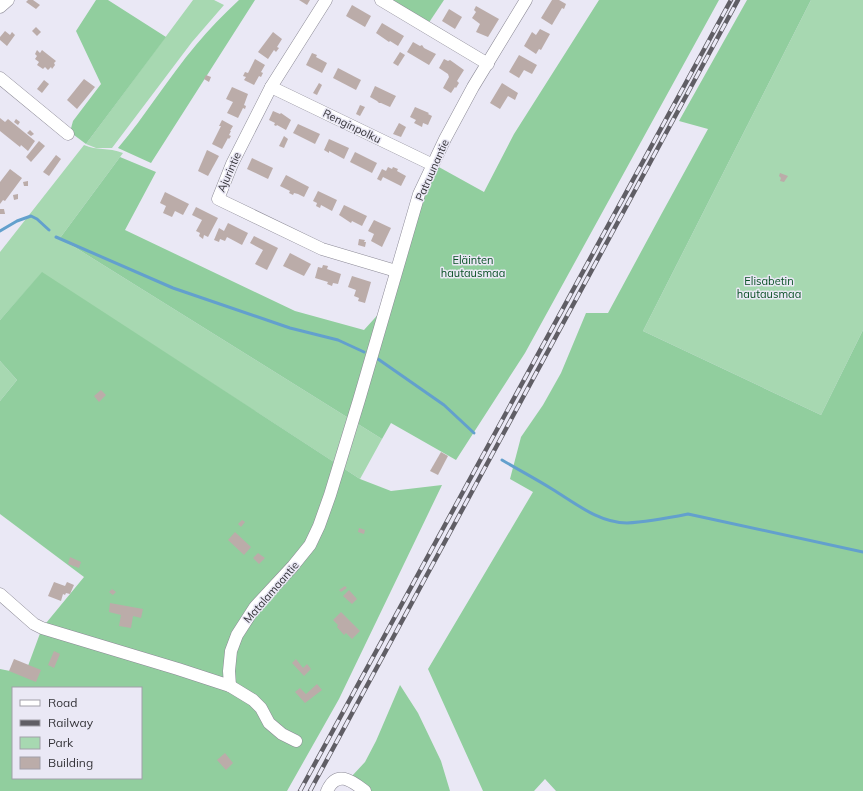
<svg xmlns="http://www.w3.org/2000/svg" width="863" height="791" viewBox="0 0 863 791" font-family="Mulish,sans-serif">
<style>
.green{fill:#a7d8b1}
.forest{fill:#91ce9e;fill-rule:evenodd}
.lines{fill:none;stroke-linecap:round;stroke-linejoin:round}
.stream{stroke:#63a0cd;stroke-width:3}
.building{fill:#bbaca9}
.minor-casing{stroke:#8c8a96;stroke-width:13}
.minor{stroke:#fff;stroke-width:12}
.rail-casing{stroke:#605e65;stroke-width:4.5}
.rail{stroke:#eae8f5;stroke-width:3;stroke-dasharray:9;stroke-linecap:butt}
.labels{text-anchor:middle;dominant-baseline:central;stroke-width:3;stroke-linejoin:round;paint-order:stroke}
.street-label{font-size:11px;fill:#353439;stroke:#eae8f5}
.park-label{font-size:11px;fill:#095025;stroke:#eae8f5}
</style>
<rect width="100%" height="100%" fill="#eae8f5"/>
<g class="green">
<polygon points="193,0 214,0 224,5 192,42 112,148 96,148 86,144"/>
<polygon points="811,0 863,0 863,330 821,415 643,331"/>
<path d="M 84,145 C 97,151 108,147 123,153 L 60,238 L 382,439 L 360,479 L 42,273 L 0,320 L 0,252 Z"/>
<polygon points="0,361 17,380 0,401"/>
</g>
<g class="forest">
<polygon points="96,0 108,0 166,37 86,144 70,132 73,121 101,84 76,31"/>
<path d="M 239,0 L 255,0 L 151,163 L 118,148 C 146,115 168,78 196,45 C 209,29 224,14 239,0 Z"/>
<polygon points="393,0 444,0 428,24 392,2"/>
<polygon points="599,0 719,0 525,353 456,460 391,423 382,439 60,238 120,157 156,172 125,230 295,311 364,330 383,309 418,213 437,166 484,192 514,134"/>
<polygon points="747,0 811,0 643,331 821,415 863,330 863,791 556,791 545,779 534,791 483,791 428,669 533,492 510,479 521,437 543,405 561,373 586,313 608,313 662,213 708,129 679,121"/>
<path d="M 42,272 L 360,479 L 391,491 L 442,485 L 339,699 L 287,791 L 0,791 L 0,669 L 25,674 L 42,628 L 84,577 L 0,514 L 0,401 L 17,380 L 0,361 L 0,320 ZM 13,688 L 141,688 L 141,778 L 13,778 Z"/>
<polygon points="400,685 418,713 441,761 450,791 371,791 352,776 365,762 376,741"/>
</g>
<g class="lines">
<g class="stream">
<polyline points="0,231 17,221 31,216 37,219 49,230"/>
<polyline points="56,237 173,288 290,328 338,340 364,352"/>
<polyline points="378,359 444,405 474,433"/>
<path d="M 502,460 C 519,470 536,479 552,489 C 575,503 599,523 627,523 C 648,522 668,518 688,514 L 863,552"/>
</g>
</g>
<g class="building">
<polygon points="28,0 33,0 40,5 36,9 26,2"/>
<polygon points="299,0 310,0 307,5"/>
<polygon points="552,0 559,0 566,4 564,9 562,8 552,25 541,18"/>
<polygon points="352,5 371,16 365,27 346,16"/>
<polygon points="476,6 499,19 488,37 476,32 480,24 472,18 476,12 474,10"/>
<polygon points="449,9 462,17 455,29 442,21"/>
<polygon points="382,23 404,36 398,46 390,41 389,42 376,33"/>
<polygon points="36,27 41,32 37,36 32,31"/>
<polygon points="540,29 550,34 541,50 539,49 536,54 524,46 532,32 536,35"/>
<polygon points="5,31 10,35 12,32 15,35 7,46 0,40 0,37"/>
<polygon points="273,32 282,39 277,47 279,48 276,52 274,50 268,59 258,52"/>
<polygon points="413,42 420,46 422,45 424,48 436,54 429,65 407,52"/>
<polygon points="37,50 40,53 42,50 56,61 54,63 55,65 52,69 51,67 48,70 45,67 43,69 37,65 39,62 35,59 37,56 35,54"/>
<polygon points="400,52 405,55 398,66 393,63"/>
<polygon points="312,53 317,55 316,57 327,63 322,73 306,65"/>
<polygon points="519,55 537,65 532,74 524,70 519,78 509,72"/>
<polygon points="255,59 265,65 261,72 263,73 261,77 259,76 254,85 244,80 246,77 243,76 245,72 248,73"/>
<polygon points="444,59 448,61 450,60 464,70 457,81 459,83 456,88 455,87 451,93 443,88 449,77 448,74 439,68"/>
<polygon points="338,68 361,80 356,90 333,78"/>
<polygon points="206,75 211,77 209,82 204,79"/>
<polygon points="84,79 95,87 77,109 67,100"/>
<polygon points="44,80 49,84 42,93 37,89"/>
<polygon points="319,83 322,85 317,95 313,93"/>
<polygon points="502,83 518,93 515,100 508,96 500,109 490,103"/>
<polygon points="375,86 396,96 390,107 381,103 379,103 377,101 370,97"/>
<polygon points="232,87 248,94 244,105 246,106 245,109 243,108 238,118 227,113 233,102 226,99"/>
<polygon points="360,105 365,107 360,116 356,114"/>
<polygon points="415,107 429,113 428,114 432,116 428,125 423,123 422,127 414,123 416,120 410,117"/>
<polygon points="273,111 280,114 281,113 291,120 286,130 277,125 276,126 274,125 275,123 269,120"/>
<polygon points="0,118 5,122 8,119 35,141 28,151 21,145 20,147 0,131"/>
<polygon points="16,119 20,122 18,125 14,122"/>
<polygon points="222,120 233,126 230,131 231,131 229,135 231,136 229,139 228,138 222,149 212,144 221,126 219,126"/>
<polygon points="399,123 406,127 401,137 393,134"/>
<polygon points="298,124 320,134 315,144 293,133"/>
<polygon points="30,130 34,134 31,136 27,133"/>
<polygon points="284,136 288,139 284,148 279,146"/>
<polygon points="329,139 349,148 344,159 329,151 329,153 324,150"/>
<polygon points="39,141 45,146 31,162 26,157"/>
<polygon points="207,150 219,156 208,176 198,171"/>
<polygon points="355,152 377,163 372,173 350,162"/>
<polygon points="56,155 61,159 49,176 43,172"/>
<polygon points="252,158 273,168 268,179 247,169"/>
<polygon points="388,167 392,169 393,167 398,169 397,171 406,176 401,186 383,177 381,181 377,179 382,169 386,171"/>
<polygon points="10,169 22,178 5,201 3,200 0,204 0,182"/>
<polygon points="780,173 788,176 784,182 780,181 781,178 779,176"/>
<polygon points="286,175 309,187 304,197 298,194 294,193 293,195 289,193 290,191 280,186"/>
<polygon points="28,181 28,186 24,186 23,182"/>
<polygon points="318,191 337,200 332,211 321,205 320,208 316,206 317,203 313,201"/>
<polygon points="165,192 189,204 183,215 175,211 172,217 163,213 166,206 160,203"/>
<polygon points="18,194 18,199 14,200 13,195"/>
<polygon points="344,205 367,216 362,226 352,221 351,223 339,215"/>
<polygon points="196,207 218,218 208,237 204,235 203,239 199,236 200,233 196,231 202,220 192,215"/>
<polygon points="0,209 4,209 5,214 0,214"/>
<polygon points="374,220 391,228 382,247 371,241 374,234 368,231"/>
<polygon points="228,223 248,233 242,245 227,237 225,241 220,239 219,242 214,240 219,228 224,231"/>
<polygon points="254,236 278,248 267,270 255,264 263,250 250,243"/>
<polygon points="359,239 365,240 364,242 366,242 365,247 358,245"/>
<polygon points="290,253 311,264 304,276 283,266"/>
<polygon points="323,265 328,266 327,269 341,274 338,284 333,283 332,286 327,284 328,282 315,278 318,267 322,268"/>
<polygon points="352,276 371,282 365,303 358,301 359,298 354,296 356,290 348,287"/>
<polygon points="101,390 106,395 99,402 94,396"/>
<polygon points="441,452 448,456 438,475 430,471"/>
<polygon points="242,520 245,522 241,527 238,524"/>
<polygon points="359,528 365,530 364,534 358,532"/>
<polygon points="235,532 251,547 244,555 228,540"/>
<polygon points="258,553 265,558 259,564 253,558"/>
<polygon points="70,557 81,562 79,568 68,564"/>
<polygon points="54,582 65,586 67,582 74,585 70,594 66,593 65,595 63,594 61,601 48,596"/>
<polygon points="345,586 347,588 341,592 339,590"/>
<polygon points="112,589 116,592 113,595 109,592"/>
<polygon points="349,590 357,599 352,604 343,596"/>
<polygon points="110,603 143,609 141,618 133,616 131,628 119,626 121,615 109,612"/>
<polygon points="341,612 360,631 352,639 346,633 344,635 337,627 338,625 333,620"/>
<polygon points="54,651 60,654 54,668 48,665"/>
<polygon points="14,659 41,670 36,682 9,671"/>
<polygon points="296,659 303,668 307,664 311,669 304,676 292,663"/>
<polygon points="317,684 322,690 305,703 295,692 300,688 306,694"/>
<polygon points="225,753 233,763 226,770 217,760"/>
</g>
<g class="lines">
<defs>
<g id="minor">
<polyline points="326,0 271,87 232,164 218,199 322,249 396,271"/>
<polyline points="381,0 488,64"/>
<polyline points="0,7 8,0"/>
<polyline points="0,78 68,134"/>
<polyline points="271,87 433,165"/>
<polyline points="0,594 34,624 42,628 178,669 230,686 229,671 231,651 237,635 255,607 293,566 310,545 319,526 330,495 359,400 419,194 445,139 473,87 526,0"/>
<polyline points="230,686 253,700 261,708 269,723 282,734 296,741"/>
<path d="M 327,791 C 337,769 352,781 365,791"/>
</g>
</defs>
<use href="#minor" class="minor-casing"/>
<use href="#minor" class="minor"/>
<defs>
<g id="rail">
<polyline points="300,791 731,0"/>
<polyline points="310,791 738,0"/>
</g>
</defs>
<use href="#rail" class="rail-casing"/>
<use href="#rail" class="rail"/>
</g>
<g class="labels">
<g class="street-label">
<text transform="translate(352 126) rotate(26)">Renginpolku</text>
<text transform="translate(432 170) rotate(-66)">Patruunantie</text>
<text transform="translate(229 172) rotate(-66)">Ajurintie</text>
<text transform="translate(271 592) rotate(-49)">Matalamaantie</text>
</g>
<g class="park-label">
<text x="473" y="260">Eläinten<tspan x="473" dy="13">hautausmaa</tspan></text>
<text x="769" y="281">Elisabetin<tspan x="769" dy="13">hautausmaa</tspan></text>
</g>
</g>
<rect x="12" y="687" width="130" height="92" fill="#eae8f5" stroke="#a2a0aa"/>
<rect x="20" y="700" width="20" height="6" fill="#ffffff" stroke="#a2a0aa"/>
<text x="48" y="707" font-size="12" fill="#353439">Road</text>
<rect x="20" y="720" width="20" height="6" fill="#605e65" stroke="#a2a0aa"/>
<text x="48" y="727" font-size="12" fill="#353439">Railway</text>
<rect x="20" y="737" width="20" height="12" fill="#a7d8b1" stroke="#a2a0aa"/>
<text x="48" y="747" font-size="12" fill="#353439">Park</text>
<rect x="20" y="757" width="20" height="12" fill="#bbaca9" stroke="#a2a0aa"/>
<text x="48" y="767" font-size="12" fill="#353439">Building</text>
</svg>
